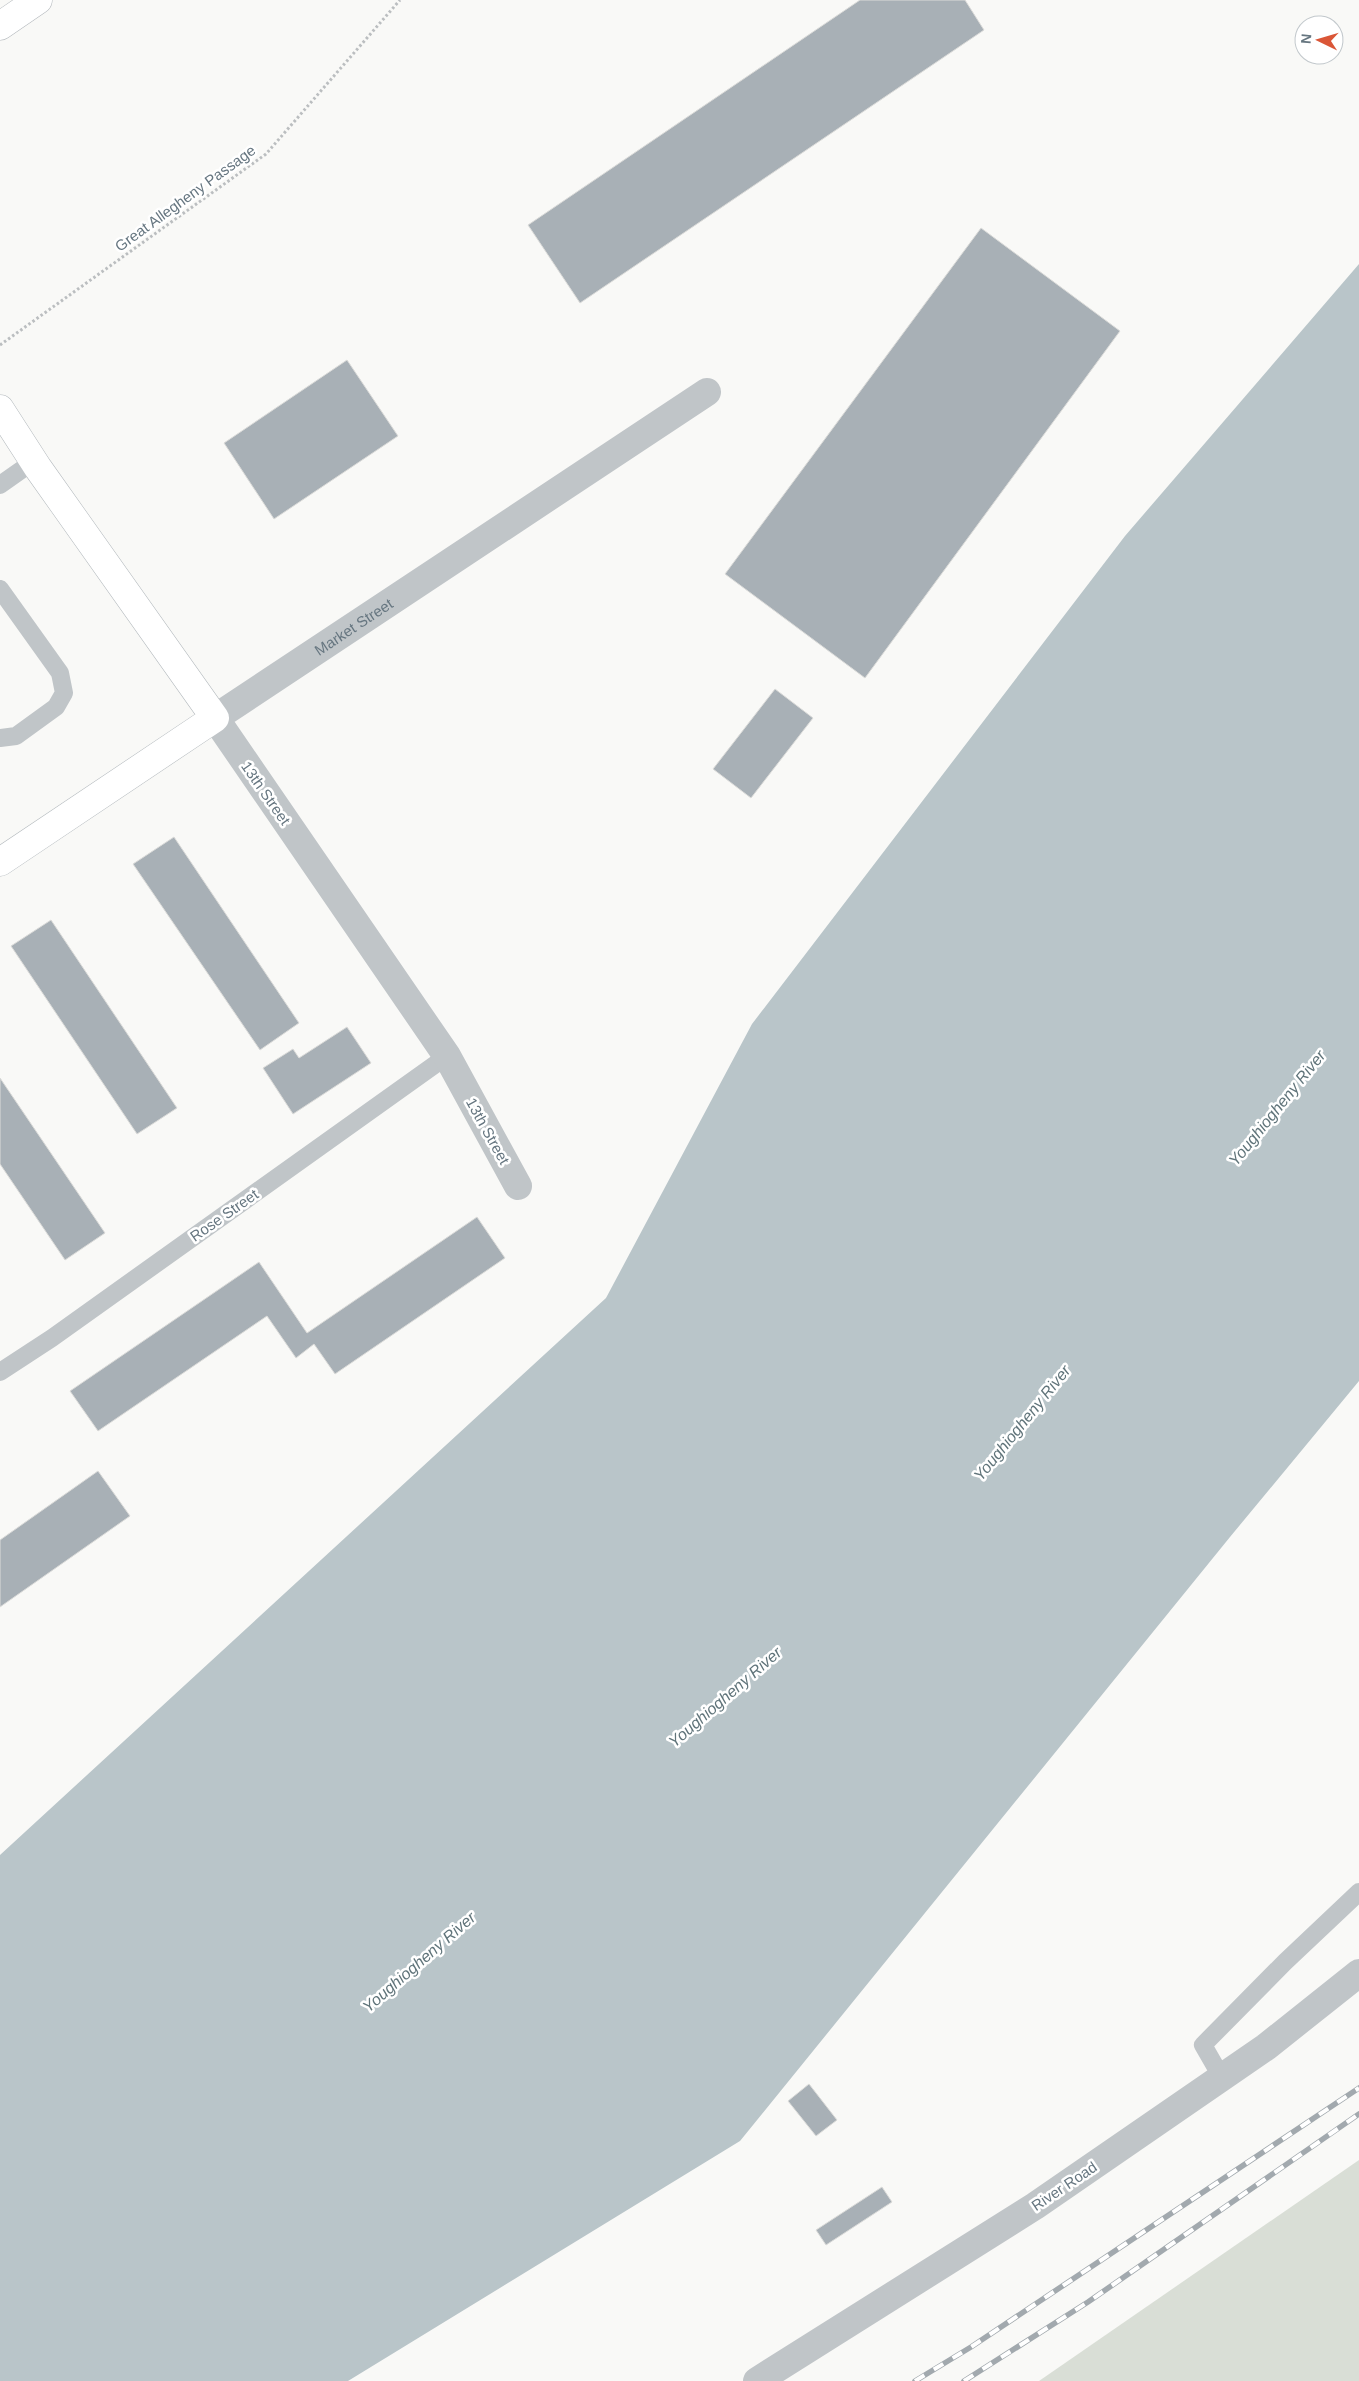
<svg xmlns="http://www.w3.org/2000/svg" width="1359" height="2381" viewBox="0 0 1359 2381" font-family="Arial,sans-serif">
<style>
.green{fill:#d9ded6}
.water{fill:#b9c5c9}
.building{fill:#a8b0b6;stroke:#dbdbd9}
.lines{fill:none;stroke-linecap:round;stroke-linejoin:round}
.secondary-casing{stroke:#b3b9bd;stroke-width:29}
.primary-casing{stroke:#b4b9bd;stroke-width:29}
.path{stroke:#bbbec0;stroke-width:3;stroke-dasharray:2.5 2.5;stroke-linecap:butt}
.service{stroke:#c0c5c8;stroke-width:18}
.minor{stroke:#c0c5c8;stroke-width:28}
.tertiary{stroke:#c0c5c8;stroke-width:28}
.secondary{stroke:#fff;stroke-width:28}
.primary{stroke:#fff;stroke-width:28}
.rail-casing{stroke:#a2a9ae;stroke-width:5.5}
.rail{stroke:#fff;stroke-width:4;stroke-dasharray:11;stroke-linecap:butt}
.labels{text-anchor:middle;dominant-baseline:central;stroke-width:5;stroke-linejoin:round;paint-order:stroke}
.street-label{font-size:15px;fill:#667680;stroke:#fff}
.water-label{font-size:16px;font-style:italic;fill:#60747a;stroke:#fff}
</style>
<rect width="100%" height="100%" fill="#f9f9f7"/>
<polygon class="green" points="1359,2160 1359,2381 1039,2381"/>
<polygon class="water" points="1359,264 1359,1381 1230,1537 740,2141 348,2381 0,2381 0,1855 606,1298 752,1024 1125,536"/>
<g class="building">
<polygon points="860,0 965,0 984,30 580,303 528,225"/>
<polygon points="981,228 1120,331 865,678 725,574"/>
<polygon points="347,360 398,436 274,519 224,443"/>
<polygon points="775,689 813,718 751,798 713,769"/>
<polygon points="174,837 299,1023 260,1050 133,864"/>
<polygon points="51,920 177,1108 137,1134 11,946"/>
<polygon points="347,1027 371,1063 293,1114 263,1068 293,1049 299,1058"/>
<polygon points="0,1078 105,1233 65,1260 0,1164"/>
<polygon points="477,1217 505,1258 335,1374 314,1344 296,1358 267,1316 98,1431 70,1391 259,1262 307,1333"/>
<polygon points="98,1471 130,1516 0,1607 0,1540"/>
<polygon points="809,2084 837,2120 816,2136 788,2101"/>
<polygon points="882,2187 892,2202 826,2245 816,2230"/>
</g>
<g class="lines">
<defs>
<polyline id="secondary" points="0,409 38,468 215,718 0,862"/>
<polyline id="primary" points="0,26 38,0"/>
</defs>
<use href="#secondary" class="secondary-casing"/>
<use href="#primary" class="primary-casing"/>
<polyline class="path" points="0,345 266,154 400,0"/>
<g class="service">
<polyline points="0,485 34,461"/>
<polyline points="0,589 60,673 64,693 56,707 16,736 0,738"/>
<polyline points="0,1372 52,1338 447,1056"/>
<polyline points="1222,2078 1203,2045 1285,1962 1359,1892"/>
</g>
<path class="minor" id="s1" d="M 518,1186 L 447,1056 L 215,718 L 707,392"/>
<polyline class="tertiary" points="757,2381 1035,2206 1266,2047 1359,1973"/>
<use href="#secondary" class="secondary"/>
<use href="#primary" class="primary"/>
<defs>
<g id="rail">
<polyline points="915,2381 971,2347 1359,2088"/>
<polyline points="964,2381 1088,2302 1359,2114"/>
</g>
</defs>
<use href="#rail" class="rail-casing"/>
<use href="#rail" class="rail"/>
</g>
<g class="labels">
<g class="street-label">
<text transform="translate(185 198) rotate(-36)">Great Allegheny Passage</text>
<text stroke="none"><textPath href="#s1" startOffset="724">Market Street</textPath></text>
<text transform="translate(266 793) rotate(55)">13th Street</text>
<text transform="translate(488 1131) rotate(61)">13th Street</text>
<text transform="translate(224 1215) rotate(-35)">Rose Street</text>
<text transform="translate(1064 2186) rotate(-34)">River Road</text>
</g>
<g class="water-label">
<text transform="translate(1277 1108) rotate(-51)">Youghiogheny River</text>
<text transform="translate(1022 1423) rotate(-51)">Youghiogheny River</text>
<text transform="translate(725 1697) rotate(-41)">Youghiogheny River</text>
<text transform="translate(419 1962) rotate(-41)">Youghiogheny River</text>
</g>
</g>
<g transform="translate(1319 40) rotate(275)"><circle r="24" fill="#ffffff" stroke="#c2c8cc"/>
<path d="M0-4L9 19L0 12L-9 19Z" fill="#da5637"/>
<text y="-8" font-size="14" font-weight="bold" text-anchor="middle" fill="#667680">N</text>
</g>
</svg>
